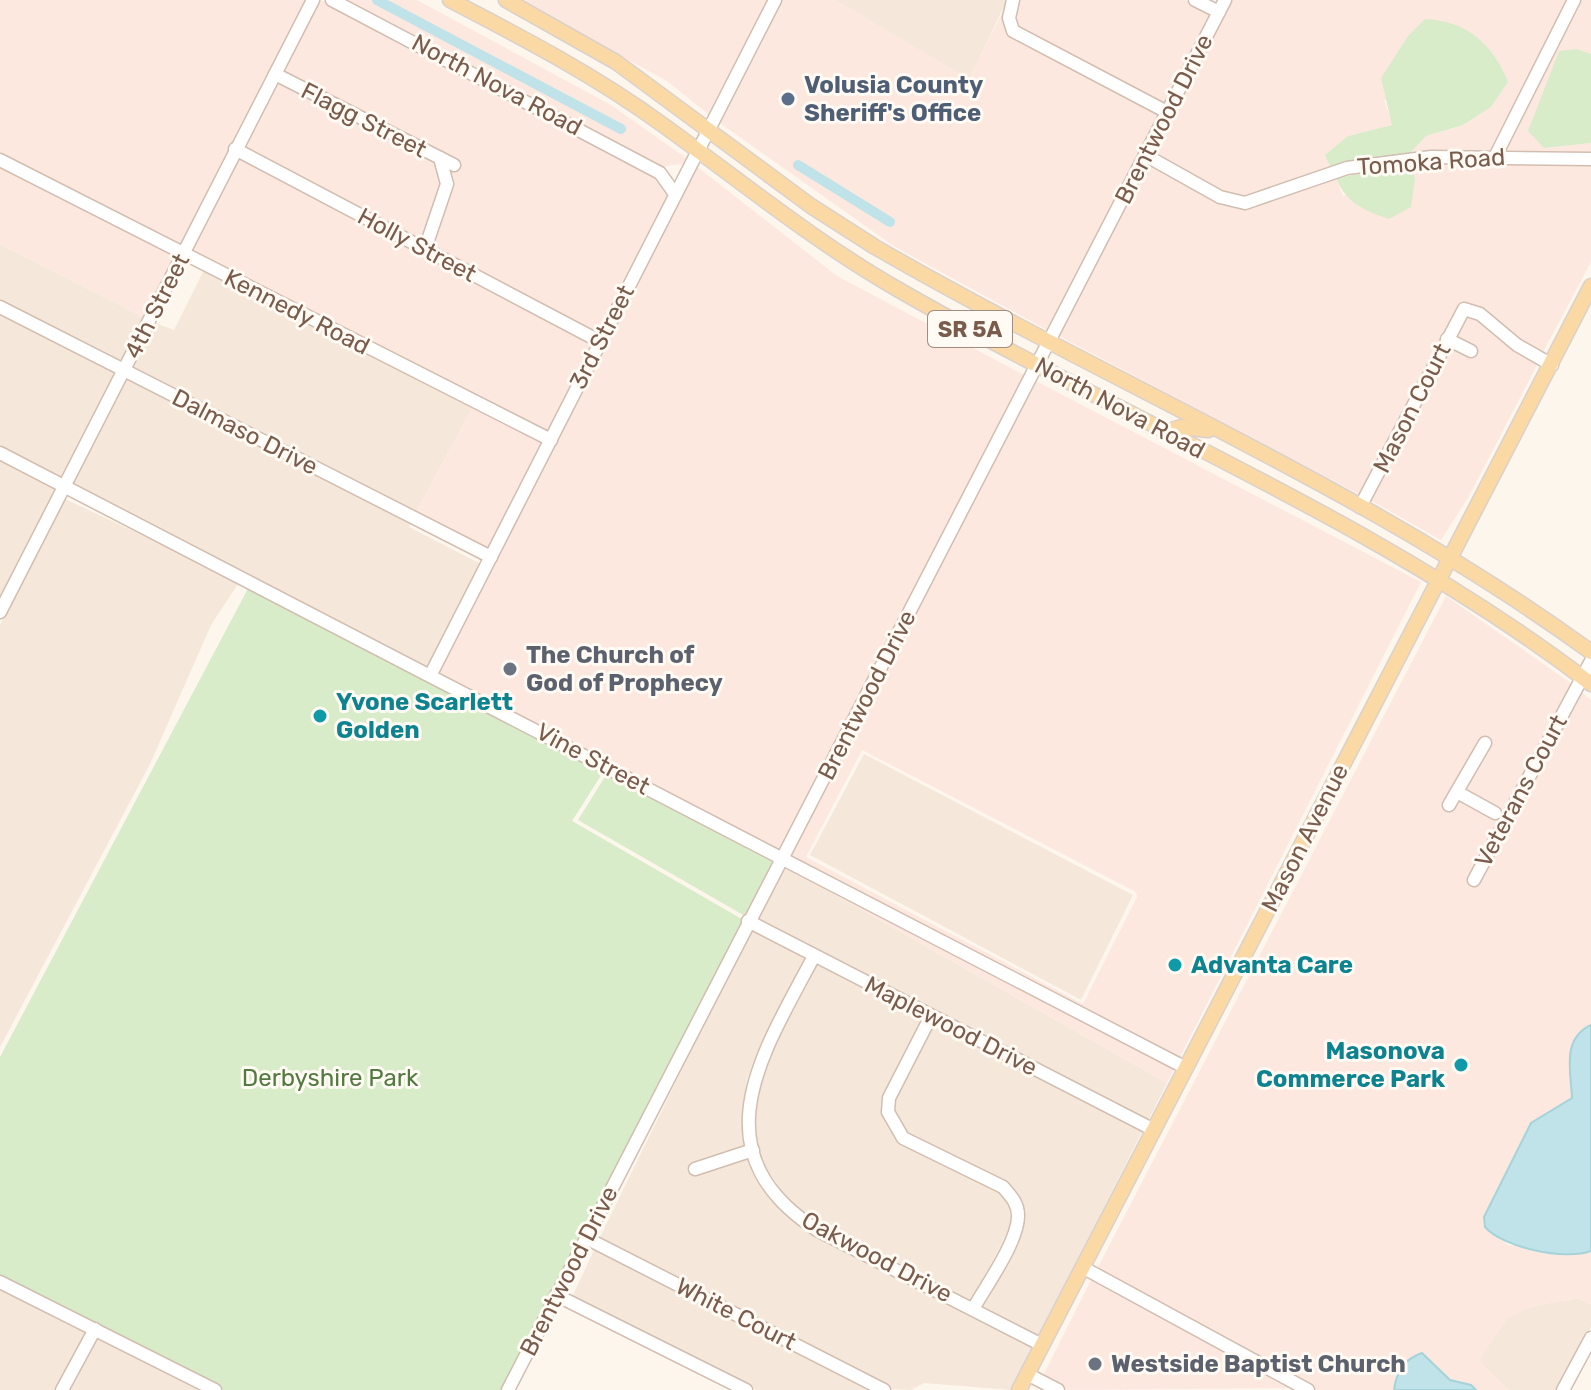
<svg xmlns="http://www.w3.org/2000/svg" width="1591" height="1390" viewBox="0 0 1591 1390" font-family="Rubik,sans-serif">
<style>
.residential{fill:#f5e8da}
.commercial{fill:#fde8e0;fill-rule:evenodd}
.green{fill:#d8ecc9}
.water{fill:#bfe3e8;stroke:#a5d3da;stroke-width:2}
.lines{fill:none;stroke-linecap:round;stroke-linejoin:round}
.canal{stroke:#bfe3e8;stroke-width:10}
.minor-casing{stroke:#d1beb0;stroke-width:15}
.major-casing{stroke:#dad1cd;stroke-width:17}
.minor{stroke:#fff;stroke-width:12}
.major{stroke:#fbd9a5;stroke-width:14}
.service-dot{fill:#5c6f8a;stroke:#fffaf3;stroke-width:3}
.worship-dot{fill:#6b7280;stroke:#fffaf3;stroke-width:3}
.culture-dot{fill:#0f9aa8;stroke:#fffaf3;stroke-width:3}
.labels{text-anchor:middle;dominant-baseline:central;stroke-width:6;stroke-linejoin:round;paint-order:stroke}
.shield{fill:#fffaf3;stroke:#a28b7f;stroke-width:2}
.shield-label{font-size:22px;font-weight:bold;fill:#7a5c4d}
.street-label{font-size:24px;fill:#7a5c4d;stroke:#fffaf3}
.service-label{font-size:24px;font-weight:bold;fill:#4e5e75;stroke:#fffaf3;text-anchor:start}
.worship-label{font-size:24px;font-weight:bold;fill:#5b616d;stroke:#fffaf3;text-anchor:start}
.culture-label{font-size:24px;font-weight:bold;fill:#0d838f;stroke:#fffaf3;text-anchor:start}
.park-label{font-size:24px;fill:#537a41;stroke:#fffaf3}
</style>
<rect width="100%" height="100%" fill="#fdf6ec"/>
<g class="residential">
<polygon points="835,0 1007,0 969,80"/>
<polygon points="0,244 145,318 121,365 0,302"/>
<polygon points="204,270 473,407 416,512 131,369 155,323 174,330"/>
<polygon points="0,313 117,373 62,479 0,447"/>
<polygon points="126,378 411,521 409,527 481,564 428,667 72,484"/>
<polygon points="0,458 58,488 0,600"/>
<polygon points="65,499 240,581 211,625 150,764 0,1047 0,625"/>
<polygon points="864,754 1133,895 1081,1000 810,855"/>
<polygon points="783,865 1167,1083 1148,1121 755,919"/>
<polygon points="751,928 807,958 757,1053 747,1079 744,1103 747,1146 689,1166 693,1176 751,1157 782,1208 797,1223 1034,1346 1011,1390 924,1383 911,1390 891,1389 599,1239"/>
<polygon points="816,963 924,1018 883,1111 889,1127 900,1141 1001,1191 1010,1202 1011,1225 971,1302 820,1225 789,1201 765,1166 758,1149 754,1104 766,1058"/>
<polygon points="934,1023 1143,1130 1038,1337 980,1307 1012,1249 1019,1199 906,1133 894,1112 894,1100"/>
<polygon points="595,1248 875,1390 757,1390 572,1297"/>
<polygon points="0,1288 88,1331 56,1390 0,1390"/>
<polygon points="1576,1298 1591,1304 1591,1327 1557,1390 1508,1390 1478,1360 1508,1317 1530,1307"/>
<polygon points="97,1336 204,1390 69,1390"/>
</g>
<g class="commercial">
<polygon points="0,0 307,0 181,247 0,154"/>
<polygon points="321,0 659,178 669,194 597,334 242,147 277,81 457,171 460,162 282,72"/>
<polygon points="343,0 417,0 611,105 686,158 683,164 659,167"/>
<polygon points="517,0 768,0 708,114 667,81"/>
<polygon points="781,0 835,0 969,79 1004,9 1004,19 1160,114 1049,331 895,247 717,121"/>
<polygon points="1020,0 1184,0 1212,14 1165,105 1017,27 1014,18"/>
<polygon points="1232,0 1568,0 1493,150 1409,153 1426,136 1463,125 1491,107 1508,82 1384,100 1393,125 1348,136 1331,168 1244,198 1222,192 1152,153"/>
<polygon points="1580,0 1591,0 1591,54 1577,49 1544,148 1591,143 1591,153 1505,150"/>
<polygon points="238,156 592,343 549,433 191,252"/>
<polygon points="1148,162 1247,209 1336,178 1343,196 1412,165 1591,164 1591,262 1542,354 1520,341 1483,310 1460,303 1360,495 1059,336"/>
<polygon points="695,165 837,276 1026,376 779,850 438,672"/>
<polygon points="0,166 177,256 145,318 0,244"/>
<polygon points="1467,316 1479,319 1538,363 1469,496 1441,540 1370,500 1450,346 1475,357 1478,348 1454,337"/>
<path d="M 1036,381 L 1421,582 L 1179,1059 L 789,855 ZM 862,750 L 1136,892 L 1137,897 L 1083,1004 L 806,857 Z"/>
<polygon points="473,407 544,442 488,550 416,512"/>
<path d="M 1446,596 L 1572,684 L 1468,881 L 1476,887 L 1581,692 L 1591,700 L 1591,1025 L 1579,1034 L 1569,1056 L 1572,1098 L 1565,1105 L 1547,1112 L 1498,1187 L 1484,1217 L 1485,1227 L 1508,1245 L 1568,1254 L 1591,1251 L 1591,1304 L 1576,1298 L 1530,1307 L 1508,1317 L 1479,1360 L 1508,1390 L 1476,1390 L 1471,1385 L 1450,1380 L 1421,1353 L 1396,1375 L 1394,1390 L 1318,1390 L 1097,1269 ZM 1483,736 L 1492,742 L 1464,791 L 1502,811 L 1498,820 L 1459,799 L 1451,812 L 1443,806 Z"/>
<polygon points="783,865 1175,1068 1167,1083"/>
<polygon points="1092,1278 1293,1388 1068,1390 1043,1376"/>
</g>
<g class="green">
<path d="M 1425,19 C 1467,21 1493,44 1508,82 L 1491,107 L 1463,125 L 1426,136 L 1409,154 L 1331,168 L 1325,155 L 1348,136 L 1392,125 L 1381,78 L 1408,36 Z"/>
<polygon points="1577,49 1591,54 1591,143 1544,148 1528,131 1559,51"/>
<path d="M 1412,165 L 1415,179 L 1411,207 L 1389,219 C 1365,211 1346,203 1336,178 Z"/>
<polygon points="252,581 607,766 572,821 747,922 508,1390 215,1390 0,1282 0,1057"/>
<polygon points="608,772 774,860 745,916 578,820"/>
</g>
<g class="water">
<path d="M 1591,1025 L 1591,1251 C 1565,1261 1502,1247 1485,1227 L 1484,1217 L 1531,1123 L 1572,1098 C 1571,1072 1561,1039 1591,1025 Z"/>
<path d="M 1422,1353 L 1450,1380 L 1471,1385 L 1476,1390 L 1394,1390 C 1396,1373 1404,1359 1422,1353 Z"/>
</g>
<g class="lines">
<g class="canal">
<polyline points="377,0 621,129"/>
<polyline points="798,165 890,222"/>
</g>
<defs>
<g id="minor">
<polyline points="332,0 660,173 675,194"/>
<polyline points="1013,0 1009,18 1013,31 1167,112"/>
<polyline points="1195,0 1219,12"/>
<polyline points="275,74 454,165"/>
<polyline points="235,149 599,341"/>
<polyline points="1145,155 1220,197 1245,203 1347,168 1431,157 1591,159"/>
<polyline points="1496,155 1574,0"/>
<polyline points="0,160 551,440"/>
<polyline points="425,249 447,184 440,158"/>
<polyline points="0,307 491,557"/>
<polyline points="1447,339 1471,351"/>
<polyline points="0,453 1186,1068"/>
<polyline points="1360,507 1464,309 1480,314 1517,345 1552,365"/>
<polyline points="0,612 313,0"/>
<polyline points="431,674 775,0"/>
<polyline points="1457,792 1495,813"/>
<polyline points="1449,805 1485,743"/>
<polyline points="1474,880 1591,661"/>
<polyline points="748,921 1154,1130"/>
<path d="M 814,956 C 764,1051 695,1151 817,1230 L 1042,1345"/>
<path d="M 931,1016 L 889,1098 L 888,1112 L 903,1138 L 1003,1187 C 1010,1195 1018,1203 1018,1215 C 1019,1240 986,1286 973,1309"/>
<polyline points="695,1169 753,1150"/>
<polyline points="586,1238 884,1390"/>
<polyline points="1082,1267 1308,1390"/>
<polyline points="0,1282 215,1390"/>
<polyline points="556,1295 746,1390"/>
<polyline points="1027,1374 1058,1390"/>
<polyline points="62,1390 95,1329"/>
<polyline points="508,1390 1225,0"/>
<polyline points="1563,1390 1591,1338"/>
</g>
<g id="major">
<path d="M 450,0 C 523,38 596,76 663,125 C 742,182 815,242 899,290 C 1129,422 1380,522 1591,684"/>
<path d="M 506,0 L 616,62 L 811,206 L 875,247 C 1112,384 1369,490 1591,652"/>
<polyline points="1165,432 1181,427 1208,430"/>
<polyline points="1019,1390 1591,286"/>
</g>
</defs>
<use href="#minor" class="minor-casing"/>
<use href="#major" class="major-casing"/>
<use href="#minor" class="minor"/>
<use href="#major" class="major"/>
</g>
<circle class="service-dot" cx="788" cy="99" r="8"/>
<g class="worship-dot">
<circle cx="510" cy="669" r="8"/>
<circle cx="1095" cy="1364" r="8"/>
</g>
<g class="culture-dot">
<circle cx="320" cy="716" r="8"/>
<circle cx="1175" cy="965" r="8"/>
<circle cx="1461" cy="1065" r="8"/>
</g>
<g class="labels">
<rect class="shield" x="928" y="311" width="84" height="36" rx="6"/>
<g class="shield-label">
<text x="970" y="329">SR 5A</text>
</g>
<g class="street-label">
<text transform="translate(497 85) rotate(28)">North Nova Road</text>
<text transform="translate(1164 119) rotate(-63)">Brentwood Drive</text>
<text transform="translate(364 120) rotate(27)">Flagg Street</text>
<text transform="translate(1431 162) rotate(-4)">Tomoka Road</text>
<text transform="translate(417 245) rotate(28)">Holly Street</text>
<text transform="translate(157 306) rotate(-63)">4th Street</text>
<text transform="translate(297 312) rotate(27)">Kennedy Road</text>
<text transform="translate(602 337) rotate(-63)">3rd Street</text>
<text transform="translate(1120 408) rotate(28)">North Nova Road</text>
<text transform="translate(1412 408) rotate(-63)">Mason Court</text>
<text transform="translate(245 432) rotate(27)">Dalmaso Drive</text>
<text transform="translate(867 695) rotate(-63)">Brentwood Drive</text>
<text transform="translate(593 759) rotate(28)">Vine Street</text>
<text transform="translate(1521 791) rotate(-62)">Veterans Court</text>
<text transform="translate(1305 838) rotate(-63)">Mason Avenue</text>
<text transform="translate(951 1026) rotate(27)">Maplewood Drive</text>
<text transform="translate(877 1257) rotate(28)">Oakwood Drive</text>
<text transform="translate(569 1271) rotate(-63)">Brentwood Drive</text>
<text transform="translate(736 1314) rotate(27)">White Court</text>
</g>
<g class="service-label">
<text x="804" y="85">Volusia County<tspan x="804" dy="28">Sheriff's Office</tspan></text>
</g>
<g class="worship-label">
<text x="526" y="655">The Church of<tspan x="526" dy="28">God of Prophecy</tspan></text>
<text x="1111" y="1364">Westside Baptist Church</text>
</g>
<g class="culture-label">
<text x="336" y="702">Yvone Scarlett<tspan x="336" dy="28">Golden</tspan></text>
<text x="1191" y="965">Advanta Care</text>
<text x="1445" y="1051" text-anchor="end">Masonova<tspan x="1445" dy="28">Commerce Park</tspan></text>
</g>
<g class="park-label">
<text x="330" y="1078">Derbyshire Park</text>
</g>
</g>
</svg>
